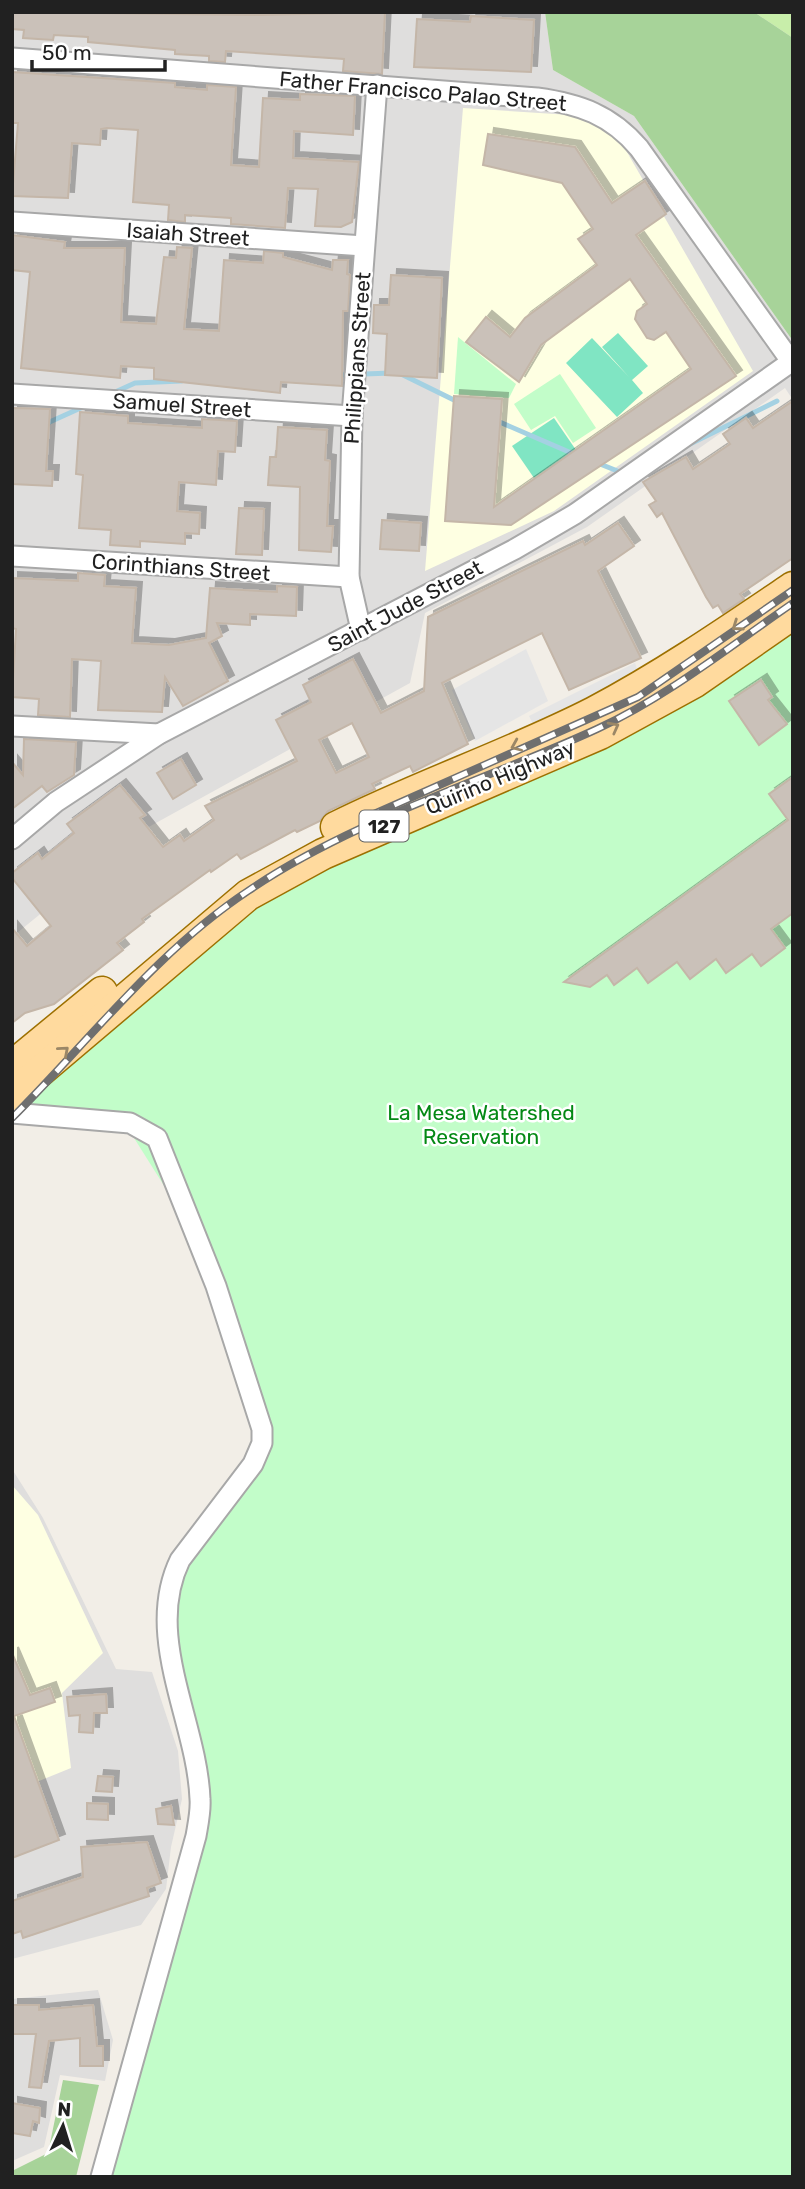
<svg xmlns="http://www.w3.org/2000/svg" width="805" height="2189" viewBox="0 0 805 2189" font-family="Rubik,sans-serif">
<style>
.residential{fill:#dfdedd}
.education{fill:#feffe2}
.grass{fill:#c8eeaa}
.forest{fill:#a7d399}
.park{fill:#c2fdc9}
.pitch{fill:#80e5c3}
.parking{fill:#e5e5e5}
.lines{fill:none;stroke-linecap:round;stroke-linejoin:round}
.stream{stroke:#a4d1e2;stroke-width:5}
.building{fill:#cac1b9;stroke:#c4b6a8;stroke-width:2;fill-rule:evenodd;filter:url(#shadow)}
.street-casing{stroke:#a8a8a8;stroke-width:23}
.primary-casing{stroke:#9d7000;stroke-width:33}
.street{stroke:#fff;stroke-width:19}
.primary{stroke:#ffda9e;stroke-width:30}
.rail-casing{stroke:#6f6f6f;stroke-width:8}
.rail{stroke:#fff;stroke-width:5;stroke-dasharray:16;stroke-linecap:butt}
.oneway{stroke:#9b8766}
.labels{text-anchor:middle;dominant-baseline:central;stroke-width:5;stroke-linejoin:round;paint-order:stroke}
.shield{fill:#fff;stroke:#646464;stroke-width:2}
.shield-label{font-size:19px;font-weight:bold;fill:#212121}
.street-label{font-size:21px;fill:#212121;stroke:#fff}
.park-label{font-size:21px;fill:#048915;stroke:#fff}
</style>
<defs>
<filter id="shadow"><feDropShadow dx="6" dy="-6" stdDeviation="0" flood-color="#0004"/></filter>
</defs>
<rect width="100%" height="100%" fill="#f2eee7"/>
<g class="residential">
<polygon points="12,12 545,12 553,70 634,116 793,341 793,400 785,388 587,527 425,613 410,683 145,829 12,937"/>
<polygon points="12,1469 43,1518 116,1669 152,1672 178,1751 182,1799 171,1847 166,1889 141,1925 12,1959"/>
<polygon points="98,1990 113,2040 105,2081 60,2075 44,2147 12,2161 12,1999"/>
</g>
<g class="education">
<polygon points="463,108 586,116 616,133 753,371 554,511 425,571"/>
<polygon points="12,1485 38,1515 103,1653 62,1693 71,1768 12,1792"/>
</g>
<polygon class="grass" points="754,12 793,12 793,38"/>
<g class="forest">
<polygon points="545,12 754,12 793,38 793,341 634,116 553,70"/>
<polygon points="63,2080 99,2085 76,2177 12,2177 12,2171 48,2153"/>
</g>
<g class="park">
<polygon points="458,337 516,384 509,398 454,394"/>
<polygon points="560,374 596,428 573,443 555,416 531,430 514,404"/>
<polygon points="793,614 793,2177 109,2177 143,2044 185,1912 195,1773 169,1652 172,1580 256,1441 247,1393 183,1216 119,1114 12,1111 226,913"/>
</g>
<g class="pitch">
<polygon points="618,333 648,366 632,380 643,393 617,417 566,363 592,338 629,377 602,347"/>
<polygon points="554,418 576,450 534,478 512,446"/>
</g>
<g class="parking">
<polygon points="526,649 548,701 475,741 452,690"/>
<polygon points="635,663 640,677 535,728 529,716"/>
</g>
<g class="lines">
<g class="stream">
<polyline points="401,374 458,402"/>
<polyline points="338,375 391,373"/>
<polyline points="113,393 135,383 181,381"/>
<polyline points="495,420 576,455"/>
<polyline points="43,425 85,406"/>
<polyline points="688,445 777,401"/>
<polyline points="595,462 625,474"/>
</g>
</g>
<g class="building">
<polygon points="12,12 260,15 385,12 382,74 343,71 344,59 226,51 225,62 209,61 209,56 175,54 175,50 88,42 88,37 54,35 53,40 23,38 24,30 12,29"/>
<polygon points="471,16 534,20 531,72 414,67 417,19 470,22"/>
<polygon points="12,72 175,83 175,87 207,90 207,85 236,87 231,165 259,167 263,98 300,100 300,94 355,96 353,135 294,131 293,158 359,162 352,222 341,227 315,226 318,189 288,188 285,228 231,224 231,218 185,215 185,222 168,220 169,205 133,202 138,130 107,128 101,129 100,145 72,143 68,198 12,196 18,123 12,123"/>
<polygon points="488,134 575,147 612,203 645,181 666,214 636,235 736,376 511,525 445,521 454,396 502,399 494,507 691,369 666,332 654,340 647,338 635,319 637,311 647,304 630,279 541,345 519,382 466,342 486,317 510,337 525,318 597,265 578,239 593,229 562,183 483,165"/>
<polygon points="12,235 65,242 64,248 125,248 121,322 156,324 164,257 176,258 177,247 192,248 184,329 219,331 224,260 263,263 264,251 283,253 283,257 332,270 333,260 348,260 347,274 350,275 348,311 343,311 342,386 281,382 280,393 154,379 154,368 121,366 120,378 21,368 30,272 12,270"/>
<polygon points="391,275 442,278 437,378 385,375 387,334 373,333 374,305 389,305"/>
<polygon points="793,401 793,558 740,594 744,599 723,613 718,605 713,608 706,597 662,513 657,517 649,505 656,501 643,482 686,457 693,469 730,444 723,434 746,418 753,428"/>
<polygon points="12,408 50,409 46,471 53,471 52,486 12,484"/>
<polygon points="80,412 128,416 128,423 202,428 202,419 237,421 235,452 218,451 216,485 179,482 177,511 200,513 199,534 185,533 185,544 140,541 140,547 110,545 111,530 79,528 83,475 76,474"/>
<polygon points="278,427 327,430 325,460 330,461 327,526 333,526 331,552 299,550 300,487 268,485 270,457 276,457"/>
<polygon points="239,508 264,509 262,555 236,554"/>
<polygon points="382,520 421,523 419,551 380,549"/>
<path d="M 618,523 L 634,546 L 598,571 L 641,658 L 569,690 L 542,633 L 442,683 L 468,744 L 413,772 L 410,766 L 372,784 L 375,789 L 328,811 L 320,821 L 297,832 L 295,830 L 241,859 L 237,854 L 211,872 L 210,870 L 142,919 L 144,922 L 117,943 L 123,950 L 54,1004 L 25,1013 L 12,1023 L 12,928 L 27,946 L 51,926 L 12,878 L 12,873 L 38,853 L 42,859 L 74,833 L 67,824 L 120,785 L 145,815 L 140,818 L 163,847 L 180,835 L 184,841 L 214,820 L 205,806 L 297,761 L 276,720 L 311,702 L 303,685 L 353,659 L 381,713 L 424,691 L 428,617 L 583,541 L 585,545 ZM 352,723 L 369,757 L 336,773 L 319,740 Z"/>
<polygon points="78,573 105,575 104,586 136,588 132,643 169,645 206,638 210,588 277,592 277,586 297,587 296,616 250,614 250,625 217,623 222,636 209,643 228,681 183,706 165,677 162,712 98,710 101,661 72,659 70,717 38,715 39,699 12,697 16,629 12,628 12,578 78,581"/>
<polygon points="761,680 772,697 768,700 787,724 759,745 729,701"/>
<polygon points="24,739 76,742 74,775 47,792 42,786 12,809 12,762 23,775"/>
<polygon points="181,759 196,785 173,799 157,773"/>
<polygon points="793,777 793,913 771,929 785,948 761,966 752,954 726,973 716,959 690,979 677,962 648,983 637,968 614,985 607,975 590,987 564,982 788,820 769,794"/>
<polygon points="12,1653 30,1695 50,1688 55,1702 14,1716 59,1840 12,1858"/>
<polygon points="106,1694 107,1713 94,1713 93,1733 79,1732 80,1715 69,1716 67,1697"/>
<polygon points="98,1776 113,1777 112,1792 96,1791"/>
<polygon points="87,1803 108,1804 108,1820 87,1819"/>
<polygon points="171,1806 174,1825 158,1824 156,1809"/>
<polygon points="147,1842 161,1883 147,1888 149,1896 23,1938 21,1931 12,1934 12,1901 83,1877 81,1847"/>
<polygon points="12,2005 39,2005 39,2010 93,2005 97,2046 103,2046 103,2066 80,2066 80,2038 49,2041 41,2088 29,2087 36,2034 12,2034"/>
<polygon points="12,2103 40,2108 39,2123 33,2121 30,2136 12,2133"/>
</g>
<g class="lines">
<defs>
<g id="street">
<path d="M 12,58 L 537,98 C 580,104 611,115 639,148 L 793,364"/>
<polyline points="12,222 364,246"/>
<polyline points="12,394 352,416"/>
<polyline points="12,556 349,577"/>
<polyline points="361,630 349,577 352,416 377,85"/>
<polyline points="12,726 159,734"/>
<polyline points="12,839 56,802 159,734 515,549 575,514 791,362"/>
<path d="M 12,1113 L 130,1123 L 157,1138 L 216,1286 L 262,1429 L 262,1443 L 253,1464 L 180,1560 C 143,1636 197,1721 200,1799 C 201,1811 198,1824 196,1836 L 101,2177"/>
</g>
<g id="primary">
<path d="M 336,827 C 420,785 512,754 594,712 C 664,675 728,631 793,587"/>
<polyline points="12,1066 102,992"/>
<polyline points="12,1095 248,895 323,854 600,734 695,682 793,614"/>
</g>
</defs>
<use href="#street" class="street-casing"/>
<use href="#primary" class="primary-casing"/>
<use href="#street" class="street"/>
<use href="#primary" class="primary"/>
<defs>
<g id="rail">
<polyline points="365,818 638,697 793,590"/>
<path d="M 12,1118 C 90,1040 156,952 248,891 C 354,819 482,782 597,729 C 668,696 729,647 793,603"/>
</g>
</defs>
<use href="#rail" class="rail-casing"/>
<use href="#rail" class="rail"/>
</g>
<defs><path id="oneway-chevron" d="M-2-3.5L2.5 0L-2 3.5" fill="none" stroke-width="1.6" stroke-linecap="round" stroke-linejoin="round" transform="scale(1.75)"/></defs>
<g class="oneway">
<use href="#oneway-chevron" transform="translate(737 626) rotate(145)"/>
<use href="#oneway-chevron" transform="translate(614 727) rotate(-28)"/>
<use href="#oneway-chevron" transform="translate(516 746) rotate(157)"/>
<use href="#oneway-chevron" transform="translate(64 1051) rotate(-41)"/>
</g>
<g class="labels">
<rect class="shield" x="359.5" y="810.5" width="49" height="31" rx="5"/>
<g class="shield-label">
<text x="384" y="826">127</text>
</g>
<g class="street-label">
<text transform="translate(423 91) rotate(5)">Father Francisco Palao Street</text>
<text transform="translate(188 234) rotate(4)">Isaiah Street</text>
<text transform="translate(357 358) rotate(-86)">Philippians Street</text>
<text transform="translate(182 405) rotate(4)">Samuel Street</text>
<text transform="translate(181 567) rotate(4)">Corinthians Street</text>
<text transform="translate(405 606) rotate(-28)">Saint Jude Street</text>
<text transform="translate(500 777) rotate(-23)">Quirino Highway</text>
</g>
<g class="park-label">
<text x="481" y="1112">La Mesa Watershed<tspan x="481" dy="24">Reservation</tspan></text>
</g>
</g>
<rect width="805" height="2189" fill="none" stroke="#212121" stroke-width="28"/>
<g transform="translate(63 2126) rotate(4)" stroke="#ffffff" stroke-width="5" paint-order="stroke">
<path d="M0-5L12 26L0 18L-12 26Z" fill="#212121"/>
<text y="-10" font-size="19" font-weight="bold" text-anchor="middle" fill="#212121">N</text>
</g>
<path d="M32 60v10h133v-10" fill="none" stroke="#212121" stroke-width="3.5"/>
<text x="42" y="60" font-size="21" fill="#212121" stroke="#ffffff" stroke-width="5" paint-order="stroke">50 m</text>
</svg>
